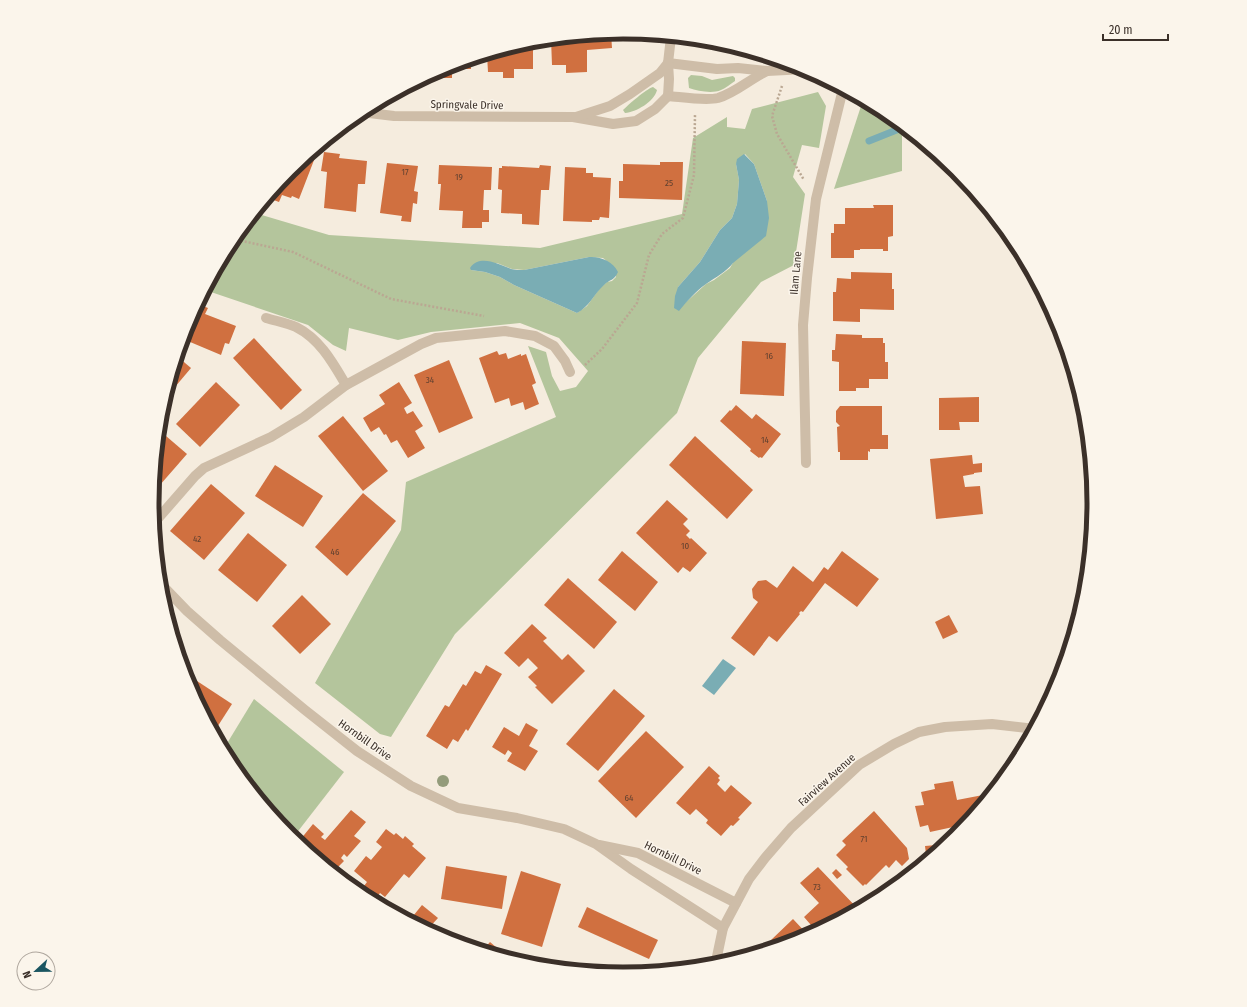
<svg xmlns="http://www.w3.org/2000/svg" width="1247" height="1007" viewBox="0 0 1247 1007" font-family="'Fira Sans Condensed',sans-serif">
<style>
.green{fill:#b4c59c;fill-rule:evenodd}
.water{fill:#7aadb4}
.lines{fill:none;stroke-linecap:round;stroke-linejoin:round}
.stream{stroke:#7aadb4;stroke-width:7}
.building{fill:#d07040}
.path{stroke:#baa792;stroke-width:2.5;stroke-dasharray:2 2;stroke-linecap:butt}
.minor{stroke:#cebda8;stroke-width:10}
.tree{fill:#949c7b}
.labels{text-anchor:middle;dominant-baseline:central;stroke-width:3;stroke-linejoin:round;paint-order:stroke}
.number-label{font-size:9px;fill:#60402f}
.street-label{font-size:11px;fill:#3b3029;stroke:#fbf5eb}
.rim{fill:none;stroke:#3b3029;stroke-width:5}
</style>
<rect width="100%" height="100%" fill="#f5ecde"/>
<g class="green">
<path d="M 691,75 L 702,76 L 712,80 L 733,76 L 735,78 L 735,81 C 730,84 726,88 721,90 C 712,94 698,91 689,88 L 688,78 Z"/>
<path d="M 653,87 L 657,90 C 654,102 636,112 625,113 L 623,110 C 628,105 646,89 653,87 Z"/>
<path d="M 818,92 L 826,106 L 819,148 L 802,145 L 793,177 L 805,194 L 794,265 L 761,282 L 698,358 L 677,413 L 455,634 L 391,737 L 380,734 L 315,683 L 401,530 L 406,482 L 556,417 L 528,346 L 546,352 L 552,376 L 560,391 L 576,387 L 588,371 L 559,338 L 520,323 L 431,332 L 398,340 L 349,328 L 346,351 L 333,345 L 308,325 L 205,290 L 232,241 L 255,213 L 329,235 L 540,248 L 682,214 L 693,138 L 727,117 L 727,127 L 745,129 L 752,109 ZM 745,154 L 754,164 L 767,201 L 730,268 L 714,280 L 706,284 L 685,303 L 678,287 L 700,262 L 720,230 L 732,218 L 737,204 L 739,180 L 736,164 ZM 589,257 L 603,258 L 614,267 L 616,277 L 612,281 L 607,282 L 600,288 L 587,306 L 577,313 L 514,285 L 500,277 L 485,272 L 471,270 L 497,263 L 512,269 L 524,270 Z"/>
<path d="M 862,103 C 881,109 887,113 902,125 L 902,171 L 834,189 Z"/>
<polygon points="254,699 344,772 292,839 231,765 223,750"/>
</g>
<g class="water">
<path d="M 744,154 L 754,164 L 767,201 L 769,218 L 766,236 L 733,263 C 726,272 716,277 706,284 C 696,291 687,301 679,311 L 674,308 L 675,296 L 678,287 L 700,262 L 720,230 L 732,218 L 737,204 L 739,180 L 736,164 L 737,159 Z"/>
<path d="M 589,257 C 600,256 613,261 618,272 C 614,281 610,279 604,285 C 594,294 589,307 577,313 L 514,285 L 500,277 L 485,272 L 471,270 L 470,268 C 480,254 498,264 511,269 C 515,270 519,270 524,270 Z"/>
<polygon points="723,659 736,668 714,695 702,686"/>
</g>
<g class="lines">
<polyline class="stream" points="869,141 904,127"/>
</g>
<g class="building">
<polygon points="611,33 612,48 587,50 587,72 566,73 566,65 552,65 551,39"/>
<polygon points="533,41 533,69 514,69 514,78 503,78 503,72 488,72 487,55"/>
<polygon points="471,59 471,69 452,69 452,78 440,78 440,72 436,72 443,68"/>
<polygon points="324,152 340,154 339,158 367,161 365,184 358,184 356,212 324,208 327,172 321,171"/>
<polygon points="311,153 316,155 299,199 292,196 291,198 282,195 279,202 268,198 290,170"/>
<polygon points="660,162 683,162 682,200 619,198 619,181 623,181 623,164 660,165"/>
<polygon points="387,163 418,166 414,191 418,192 417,204 413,203 411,222 401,221 402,216 380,213"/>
<polygon points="439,165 492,167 491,190 484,190 483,210 489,210 489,222 482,222 482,228 462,228 463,211 439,210 441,184 438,184"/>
<polygon points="540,165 551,166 549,190 541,190 539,225 522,224 522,214 501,213 502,190 498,189 499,168 502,168 502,166 539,168"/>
<polygon points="565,167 586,168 586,173 593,173 593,177 611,178 609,218 600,217 599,220 592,220 592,222 563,221"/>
<polygon points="873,205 893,205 893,236 888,237 888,251 883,251 883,249 860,249 860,250 854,250 854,258 831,258 831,233 834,233 834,224 845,224 845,208 874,208"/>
<polygon points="851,272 892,273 892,289 894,289 894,310 860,309 860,322 833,321 833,292 836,292 837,278 851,279"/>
<polygon points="198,304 208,308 205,314 236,326 229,344 225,343 221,355 183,339 188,323"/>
<polygon points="836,334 862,335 862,338 883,338 883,343 885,343 885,362 888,362 888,379 869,379 869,388 856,388 856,391 839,391 839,362 832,361 832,350 835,350"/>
<polygon points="254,338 302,390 281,410 233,358"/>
<polygon points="742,341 786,343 784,396 740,394"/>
<polygon points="497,351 499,355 506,353 508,359 521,354 521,356 526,354 536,383 532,385 539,404 525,410 523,402 511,406 509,398 495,403 479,358"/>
<polygon points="178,357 191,368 164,400"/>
<polygon points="449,360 473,418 439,433 414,375"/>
<polygon points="216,382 240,405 200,447 176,424"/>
<polygon points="399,382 412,403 404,408 407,414 413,411 423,426 415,431 425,448 408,458 397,440 391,443 386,434 384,435 379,427 371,432 363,418 385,404 379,395"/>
<polygon points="979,397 979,422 959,422 960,430 939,430 939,398"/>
<polygon points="736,405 752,419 756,414 781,434 762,458 760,457 759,458 750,451 751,449 720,421 730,410 731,411"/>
<polygon points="840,406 882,406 882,435 888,435 888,449 870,449 870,452 868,451 868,460 840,460 840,452 838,452 837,427 840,426 836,422 836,411"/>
<polygon points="343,416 388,471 363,491 318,436"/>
<polygon points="159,430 187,454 153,493"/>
<polygon points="695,436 753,490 727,519 669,465"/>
<polygon points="972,455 973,464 982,463 982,472 974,473 974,474 963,476 965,487 980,486 983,514 936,519 930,459"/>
<polygon points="275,465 323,496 303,527 255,496"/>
<polygon points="211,484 245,513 204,560 170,531"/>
<polygon points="363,493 396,521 347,576 315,547"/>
<polygon points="667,500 688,519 683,524 690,531 686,535 690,539 691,538 707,553 690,572 683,567 678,573 636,533"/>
<polygon points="248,533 287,565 257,602 218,570"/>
<polygon points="622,551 658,582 635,611 598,580"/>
<polygon points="842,551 879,579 857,607 825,583 803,612 801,611 799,613 800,614 777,642 769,636 754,656 731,638 758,602 753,598 752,589 758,581 766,580 777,588 793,566 813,582 824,567 828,570"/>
<polygon points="568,578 617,622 594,649 544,605"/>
<polygon points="302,595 331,624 300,654 272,626"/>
<polygon points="949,615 958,632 943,639 935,622"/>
<polygon points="532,624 547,638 543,641 562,660 568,654 585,671 552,704 535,687 537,686 528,677 538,668 528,658 519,667 504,653"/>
<polygon points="486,665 502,674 468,731 466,729 458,742 453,739 447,749 426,736 445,705 449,707 463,684 466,686 475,671 481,674"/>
<polygon points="197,681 232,704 214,732 191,690"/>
<polygon points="614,689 645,716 598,771 566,744"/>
<polygon points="526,723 538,730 529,746 538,751 525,771 507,761 512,753 508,750 505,755 492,747 504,727 519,736"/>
<polygon points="646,731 684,767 636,818 598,781"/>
<polygon points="709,766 720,776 718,778 720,780 717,784 725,792 731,785 752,803 738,818 740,819 733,826 731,825 721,836 706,823 708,820 696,809 690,815 676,803"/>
<polygon points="953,781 957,800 983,795 985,803 967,824 930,832 928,825 920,827 915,806 924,805 921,792 935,789 934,784"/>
<polygon points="351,810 366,822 354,836 361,841 347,857 344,854 341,858 344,861 337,868 335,867 332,871 308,852 310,849 300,840 313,824 324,834 321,837 325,840"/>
<polygon points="874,811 907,848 909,859 902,866 896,860 889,868 886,865 866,885 865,884 863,886 846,869 848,867 836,855 846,845 842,841"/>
<polygon points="386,829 394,835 396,833 403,839 405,836 414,844 412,846 426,858 409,878 404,874 385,897 380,893 374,901 361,890 367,882 354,871 366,856 371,860 382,847 376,842"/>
<polygon points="948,844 927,862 925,846"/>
<polygon points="446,866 507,876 502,909 441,899"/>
<polygon points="818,867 859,910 817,932 804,917 819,903 800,883"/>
<polygon points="836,869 842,875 837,879 832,873"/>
<polygon points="521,871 561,884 542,947 501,934"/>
<polygon points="422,905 438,918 427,930 409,921"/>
<polygon points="587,907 658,940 649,959 578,927"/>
<polygon points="793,919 809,936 804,939 767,950 773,944 770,941"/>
<polygon points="490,942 510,959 482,951"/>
<polygon points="652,966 654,972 634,974"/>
</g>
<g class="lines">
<g class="path">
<polyline points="782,86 772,116 777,134 804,180"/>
<polyline points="233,239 293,252 391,299 484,316"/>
<polyline points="585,365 602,349 637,303 649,255 662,234 683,218 694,175 695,115"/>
</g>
<g class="minor">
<polyline points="668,63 717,69 738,68 767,71 806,69"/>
<path d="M 668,96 C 681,97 705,101 718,98 C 735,93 750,79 767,71"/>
<polyline points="668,96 669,79 668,63 671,37"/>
<polyline points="361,112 394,116 573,117 613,124 636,121 655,109 668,96"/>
<polyline points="576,117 610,106 630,94 660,73 668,63"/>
<path d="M 266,318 C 276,321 287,323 296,327 C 320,339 333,363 346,385"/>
<polyline points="806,463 803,325 807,278 816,199 843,89"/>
<polyline points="154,523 195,476 204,468 271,437 304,417 346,385 421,344 436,338 505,331 535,336 554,346 565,361 570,372"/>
<polyline points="160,583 187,611 220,640 305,710 357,751 411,786 458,808 517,818 564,829 596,844 631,869 723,928"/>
<polyline points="599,845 638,853 736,903"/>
<polyline points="715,966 723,928 749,879 765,858 791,828 859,765 894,744 919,732 945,727 992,724 1035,729"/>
</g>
</g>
<circle class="tree" cx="443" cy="781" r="6"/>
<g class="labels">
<g class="number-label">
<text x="405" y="172">17</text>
<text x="459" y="177">19</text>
<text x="669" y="183">25</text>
<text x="769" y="356">16</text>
<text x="430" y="380">34</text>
<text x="765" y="440">14</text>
<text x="197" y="539">42</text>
<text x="685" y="546">10</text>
<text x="335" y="552">46</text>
<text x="629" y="798">64</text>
<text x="864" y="839">71</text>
<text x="817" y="887">73</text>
</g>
<g class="street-label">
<text transform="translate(467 105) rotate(1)">Springvale Drive</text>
<text transform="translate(796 273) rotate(-85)">Ilam Lane</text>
<text transform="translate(365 740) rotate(35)">Hornbill Drive</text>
<text transform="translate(827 780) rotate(-42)">Fairview Avenue</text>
<text transform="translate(673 858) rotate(26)">Hornbill Drive</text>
</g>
</g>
<path d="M0 0H1247V1007H0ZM159 503a464 464 0 1 1 928 0a464 464 0 1 1-928 0Z" fill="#fbf5eb" fill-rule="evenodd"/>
<path class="rim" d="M159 503a464 464 0 1 1 928 0a464 464 0 1 1-928 0Z"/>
<g transform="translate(36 971) rotate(248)"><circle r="19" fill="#fbf5eb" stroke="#aea69d"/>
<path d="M0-3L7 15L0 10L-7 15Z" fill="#1a5560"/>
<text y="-6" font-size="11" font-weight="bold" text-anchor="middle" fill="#3b3029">N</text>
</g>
<path d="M1103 34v6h65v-6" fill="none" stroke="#3b3029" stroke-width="2"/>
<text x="1109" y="34" font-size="12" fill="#3b3029" stroke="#fbf5eb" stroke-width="3" paint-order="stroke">20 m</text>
</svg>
